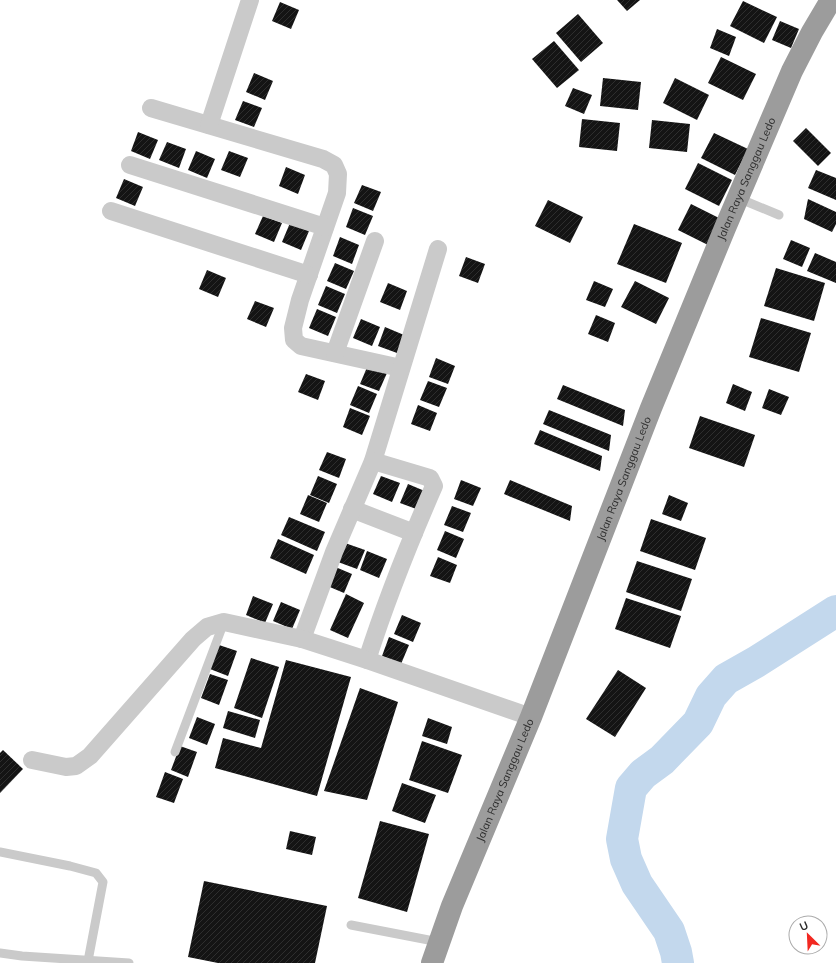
<svg xmlns="http://www.w3.org/2000/svg" width="836" height="963" viewBox="0 0 836 963" font-family="Mulish,sans-serif">
<style>
.lines{fill:none;stroke-linecap:round;stroke-linejoin:round}
.river{stroke:#c3d8ed;stroke-width:32}
.building{fill:url(#building-hatch)}
.service{stroke:#cacaca;stroke-width:9}
.minor{stroke:#cacaca;stroke-width:18}
.trunk{stroke:#9c9c9c;stroke-width:22}
.labels{text-anchor:middle;dominant-baseline:central;stroke-width:4;stroke-linejoin:round;paint-order:stroke}
.street-label{font-size:11px;fill:#2d2d2d;stroke:#fff}
</style>
<defs>
<pattern id="building-hatch" width="6" height="6" patternUnits="userSpaceOnUse"><rect width="6" height="6" fill="#141414"/><path d="M-1 1l2-2M0 6l6-6M5 7l2-2" fill="none" stroke="#2e2e2e"/></pattern>
</defs>
<rect width="100%" height="100%" fill="#fff"/>
<g class="lines">
<polyline class="river" points="678,963 676,952 669,931 637,884 626,859 622,839 631,788 643,774 662,760 698,723 711,696 726,679 756,662 836,611"/>
</g>
<g class="building">
<polygon points="617,0 640,0 627,11"/>
<polygon points="743,1 777,17 764,43 730,26"/>
<polygon points="280,2 299,10 291,29 272,21"/>
<polygon points="578,14 603,43 581,62 556,33"/>
<polygon points="780,21 799,29 791,48 772,40"/>
<polygon points="717,29 736,37 729,56 710,48"/>
<polygon points="554,41 579,70 557,88 532,59"/>
<polygon points="721,57 756,74 743,100 708,83"/>
<polygon points="254,73 273,81 265,100 246,92"/>
<polygon points="603,78 641,82 638,110 600,106"/>
<polygon points="675,78 709,95 697,120 663,103"/>
<polygon points="573,88 592,95 584,114 565,106"/>
<polygon points="243,101 262,108 254,127 235,120"/>
<polygon points="582,119 620,123 617,151 579,147"/>
<polygon points="652,120 690,124 687,152 649,148"/>
<polygon points="806,128 831,153 818,166 793,141"/>
<polygon points="138,132 158,140 150,159 131,151"/>
<polygon points="714,133 748,149 735,175 701,158"/>
<polygon points="167,142 186,149 179,168 159,160"/>
<polygon points="196,151 215,159 207,178 188,170"/>
<polygon points="229,151 248,158 240,177 221,170"/>
<polygon points="698,163 732,180 719,206 685,189"/>
<polygon points="286,167 305,175 298,194 279,186"/>
<polygon points="816,170 836,178 836,200 808,188"/>
<polygon points="124,179 143,187 135,206 116,198"/>
<polygon points="362,185 381,192 373,211 354,203"/>
<polygon points="808,199 836,212 836,224 832,232 804,219"/>
<polygon points="548,200 583,217 570,243 535,226"/>
<polygon points="691,204 725,221 712,247 678,230"/>
<polygon points="353,208 373,216 365,235 346,227"/>
<polygon points="263,216 282,223 274,242 255,234"/>
<polygon points="290,223 309,231 301,250 282,242"/>
<polygon points="634,224 682,243 666,283 617,264"/>
<polygon points="340,237 359,245 352,264 333,256"/>
<polygon points="791,240 810,248 802,267 783,259"/>
<polygon points="815,253 836,262 836,283 807,271"/>
<polygon points="466,257 485,264 478,283 459,276"/>
<polygon points="335,263 354,271 346,289 327,281"/>
<polygon points="776,268 825,283 814,321 764,306"/>
<polygon points="207,270 226,278 218,297 199,289"/>
<polygon points="594,281 613,289 605,307 586,300"/>
<polygon points="635,281 669,298 656,324 621,307"/>
<polygon points="388,283 407,291 400,310 380,302"/>
<polygon points="326,286 345,294 337,313 318,305"/>
<polygon points="255,301 274,308 266,327 247,319"/>
<polygon points="317,309 336,317 328,336 309,328"/>
<polygon points="596,315 615,323 608,342 588,334"/>
<polygon points="761,318 811,333 799,372 749,357"/>
<polygon points="361,319 380,327 372,346 353,338"/>
<polygon points="385,327 404,335 397,353 378,346"/>
<polygon points="436,358 455,366 448,384 429,377"/>
<polygon points="368,365 387,373 379,391 360,384"/>
<polygon points="306,374 325,381 318,400 298,392"/>
<polygon points="428,381 447,388 439,407 420,400"/>
<polygon points="733,384 752,392 745,411 726,403"/>
<polygon points="563,385 625,410 623,426 557,399"/>
<polygon points="358,386 377,394 369,413 350,405"/>
<polygon points="769,389 789,397 781,415 762,408"/>
<polygon points="418,405 437,413 430,431 411,424"/>
<polygon points="350,408 370,416 362,435 343,427"/>
<polygon points="549,410 611,435 609,451 543,424"/>
<polygon points="700,416 755,435 744,467 689,448"/>
<polygon points="540,430 602,456 600,471 534,444"/>
<polygon points="327,452 346,459 339,478 319,470"/>
<polygon points="318,476 337,484 329,503 310,495"/>
<polygon points="381,476 400,483 392,502 373,494"/>
<polygon points="461,480 481,488 473,506 454,499"/>
<polygon points="510,480 572,506 570,521 504,494"/>
<polygon points="408,484 427,492 419,510 400,503"/>
<polygon points="308,495 327,503 319,522 300,514"/>
<polygon points="669,495 688,503 681,521 662,514"/>
<polygon points="452,506 471,513 463,532 444,525"/>
<polygon points="289,517 325,532 317,551 281,535"/>
<polygon points="651,519 706,538 695,570 640,551"/>
<polygon points="445,531 464,539 456,558 437,550"/>
<polygon points="278,539 314,555 306,574 270,558"/>
<polygon points="345,543 365,550 357,569 338,562"/>
<polygon points="367,551 387,559 379,578 360,570"/>
<polygon points="438,557 457,565 450,583 430,576"/>
<polygon points="637,561 692,579 681,611 626,592"/>
<polygon points="333,566 352,574 344,593 325,585"/>
<polygon points="346,594 364,603 348,638 330,630"/>
<polygon points="253,596 273,604 265,623 246,615"/>
<polygon points="626,598 681,616 670,648 615,629"/>
<polygon points="281,602 300,610 292,629 273,621"/>
<polygon points="402,615 421,623 413,642 394,634"/>
<polygon points="389,637 409,645 401,664 382,656"/>
<polygon points="219,645 237,651 228,676 210,669"/>
<polygon points="251,658 279,667 262,718 234,708"/>
<polygon points="286,660 351,677 317,796 215,768 223,738 261,748"/>
<polygon points="618,670 646,688 615,737 586,719"/>
<polygon points="210,674 228,680 219,705 201,698"/>
<polygon points="360,688 398,702 367,800 324,791"/>
<polygon points="228,711 260,720 255,738 223,728"/>
<polygon points="197,717 215,724 207,745 189,738"/>
<polygon points="428,718 452,727 447,744 422,736"/>
<polygon points="422,741 462,755 448,793 409,780"/>
<polygon points="180,746 197,752 188,777 171,770"/>
<polygon points="3,750 23,769 0,793 0,753"/>
<polygon points="165,772 183,779 174,803 156,797"/>
<polygon points="402,783 436,795 425,823 392,811"/>
<polygon points="380,821 429,834 407,912 358,898"/>
<polygon points="290,831 316,837 312,855 286,849"/>
<polygon points="204,881 327,906 315,963 218,963 188,957"/>
</g>
<g class="lines">
<g class="service">
<polyline points="738,198 779,215"/>
<polyline points="175,752 224,622"/>
<polyline points="0,852 70,866 96,873 103,882 88,961"/>
<polyline points="351,925 439,942"/>
<polyline points="0,953 22,956 129,963"/>
</g>
<g class="minor">
<polyline points="151,108 323,159 334,165 338,174 337,193 300,300 293,328 294,340 301,346 401,368"/>
<polyline points="209,125 250,0"/>
<polyline points="130,165 325,227"/>
<polyline points="111,211 309,275"/>
<polyline points="335,353 375,241"/>
<polyline points="352,509 414,533"/>
<polyline points="302,639 334,552 373,461 438,249"/>
<path d="M 367,660 C 386,601 409,543 434,486 L 430,478 L 373,461"/>
<polyline points="32,760 66,767 76,766 90,756 193,639 207,627 224,622 302,639 367,660 531,717"/>
</g>
<path class="trunk" id="s1" d="M 432,963 L 452,906 L 531,717 L 651,408 L 725,228 L 792,71 L 812,32 L 831,0"/>
</g>
<g class="labels">
<g class="street-label">
<text stroke="none"><textPath href="#s1" startOffset="845">Jalan Raya Sanggau Ledo</textPath></text>
<text stroke="none"><textPath href="#s1" startOffset="521">Jalan Raya Sanggau Ledo</textPath></text>
<text stroke="none"><textPath href="#s1" startOffset="197">Jalan Raya Sanggau Ledo</textPath></text>
</g>
</g>
<g transform="translate(808 935) rotate(336)"><circle r="19" fill="#ffffff" stroke="#ababab"/>
<path d="M0-3L7 15L0 10L-7 15Z" fill="#f22821"/>
<text y="-6" font-size="11" font-weight="bold" text-anchor="middle" fill="#2d2d2d">U</text>
</g>
</svg>
